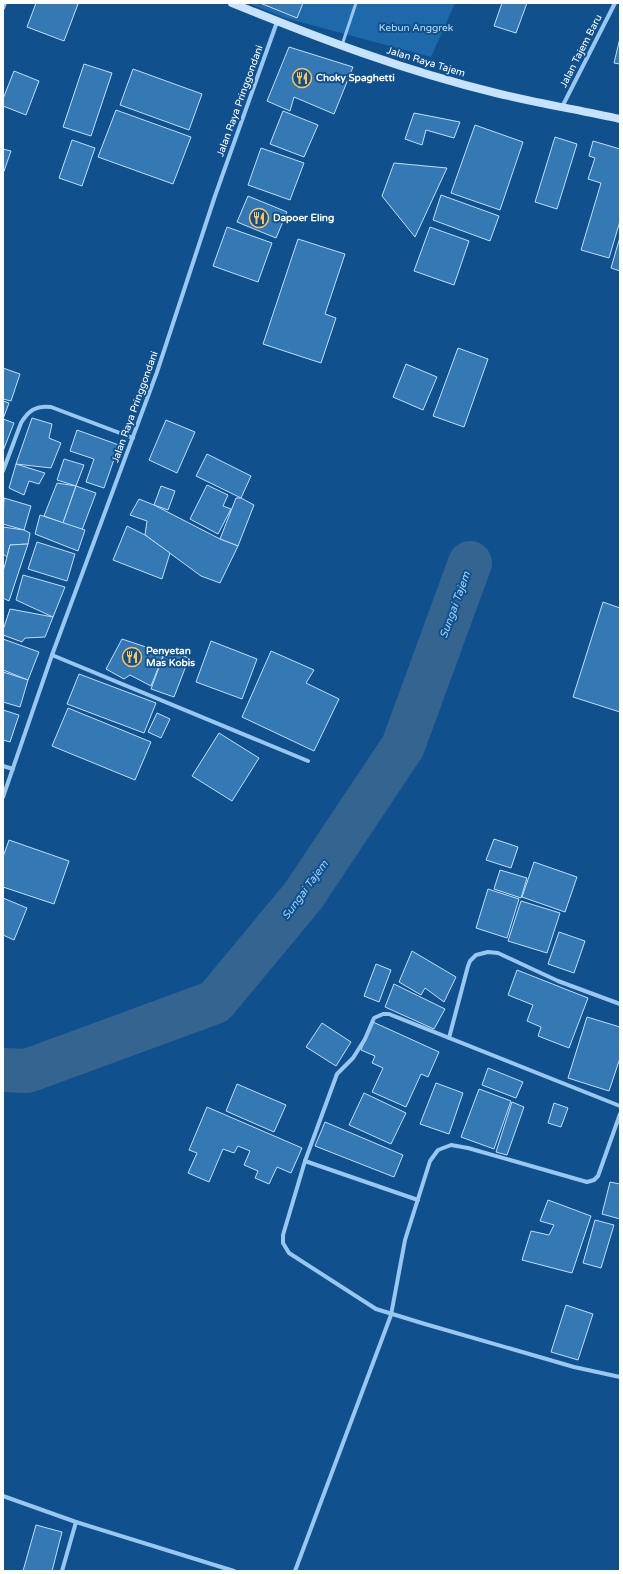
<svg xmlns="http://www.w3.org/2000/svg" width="623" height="1574" viewBox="0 0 623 1574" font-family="'Varela Round',sans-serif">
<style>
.green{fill:#1e69aa}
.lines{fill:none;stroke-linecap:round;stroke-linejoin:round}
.river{stroke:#346591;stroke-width:44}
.building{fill:#3478b4;stroke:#bee0fd}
.service{stroke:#97c8f2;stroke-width:3}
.minor{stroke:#97c8f2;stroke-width:4}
.secondary{stroke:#c6e2fc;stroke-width:8}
.labels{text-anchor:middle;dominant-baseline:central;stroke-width:4;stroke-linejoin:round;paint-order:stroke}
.park-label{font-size:10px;fill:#bee0fd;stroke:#10508d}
.street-label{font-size:10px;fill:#fff;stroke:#10508d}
.poi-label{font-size:10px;font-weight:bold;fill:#fff;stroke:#10508d;text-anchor:start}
.water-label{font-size:11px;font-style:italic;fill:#a3d2fa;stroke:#10508d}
</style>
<rect width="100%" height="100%" fill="#10508d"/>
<polygon class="green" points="248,3 455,3 431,57 285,18"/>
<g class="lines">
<polyline class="river" points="3,1070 27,1071 215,1002 303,896 403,746 470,563"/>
</g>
<g class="building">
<polygon points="36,3 74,3 78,4 64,41 27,27"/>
<polygon points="260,3 303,3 297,18"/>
<polygon points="502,3 527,3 516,33 494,26"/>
<polygon points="620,38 620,64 614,63"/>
<polygon points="289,47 353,67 334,114 294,97 290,111 267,101"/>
<polygon points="84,64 112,73 91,136 63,127"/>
<polygon points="133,69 202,94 189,130 120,105"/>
<polygon points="14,71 39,81 26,115 3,106 3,99"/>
<polygon points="116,110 191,137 173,184 98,157"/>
<polygon points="283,111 318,125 304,157 270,144"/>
<polygon points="414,113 460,122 454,138 426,130 422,145 405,139"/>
<polygon points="475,125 523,142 500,210 451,193"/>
<polygon points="555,137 577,144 557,209 535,202"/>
<polygon points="72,140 95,148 82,186 59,178"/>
<polygon points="593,141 620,149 620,221 609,258 581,250 601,183 588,179 595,158 589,156"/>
<polygon points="261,148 304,163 290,200 248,185"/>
<polygon points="3,149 11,151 3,174"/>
<polygon points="394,163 447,168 415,237 382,196"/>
<polygon points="441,195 499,216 490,241 433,220"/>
<polygon points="248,196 287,212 276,238 237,222"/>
<polygon points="227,227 272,243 258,282 213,266"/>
<polygon points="430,227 469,241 454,285 414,271"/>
<polygon points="620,237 620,271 611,268"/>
<polygon points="298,239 345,254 325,314 336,318 321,363 263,344"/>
<polygon points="458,348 488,359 464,427 433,416"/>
<polygon points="406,364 437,377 423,410 393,397"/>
<polygon points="3,368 20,374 11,401 3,399"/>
<polygon points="3,401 9,403 3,419 14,423 3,451"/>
<polygon points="32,418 52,424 49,438 61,443 51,468 16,464"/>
<polygon points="166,420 195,432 177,473 149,460"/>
<polygon points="77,430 119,445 104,488 86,482 94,459 70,451"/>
<polygon points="207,454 251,476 241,498 196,476"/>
<polygon points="64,459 84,465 76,486 57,480"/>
<polygon points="16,464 45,473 39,484 29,481 24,495 9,488"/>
<polygon points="57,483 76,486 63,523 44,516"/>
<polygon points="207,485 228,495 223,506 231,509 218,534 190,519"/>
<polygon points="76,486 96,493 82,530 63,523"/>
<polygon points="161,486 175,491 168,510 154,505"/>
<polygon points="4,498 31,506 24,530 3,524"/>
<polygon points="236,498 241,498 254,505 238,546 220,539"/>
<polygon points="139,499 154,505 220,539 238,546 220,583 201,576 145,535 147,521 130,515"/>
<polygon points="40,515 85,530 78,551 35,534"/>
<polygon points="127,526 145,535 170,553 162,579 113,560"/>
<polygon points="3,527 24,530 30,533 28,544 10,545 7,557 3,554"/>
<polygon points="37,542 75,554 67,581 28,569"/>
<polygon points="28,544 9,601 3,598 3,572 10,545"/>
<polygon points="23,575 65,587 53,617 16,600"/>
<polygon points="603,602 620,608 620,712 573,697"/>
<polygon points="10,609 53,617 45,637 25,638 22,642 3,635 3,630"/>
<polygon points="3,639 39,652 28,680 3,670"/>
<polygon points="122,639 164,653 151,686 130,675 124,679 106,669"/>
<polygon points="211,641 257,659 242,699 196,682"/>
<polygon points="166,649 189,658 174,697 151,689"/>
<polygon points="271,651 314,670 306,683 339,699 314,751 242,717"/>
<polygon points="3,672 28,680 20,707 3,702"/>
<polygon points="79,674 156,703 144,733 67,704"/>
<polygon points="68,708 151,742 135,780 52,746"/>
<polygon points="3,710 19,715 10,742 3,740"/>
<polygon points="157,713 170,719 161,738 148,732"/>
<polygon points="219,733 259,758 232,801 192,776"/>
<polygon points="494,839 518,847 511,868 486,860"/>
<polygon points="9,840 69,861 54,904 3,887 3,857"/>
<polygon points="534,862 577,877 565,912 522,897"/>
<polygon points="500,870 527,878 521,898 494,889"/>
<polygon points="488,889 519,899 507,938 476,928"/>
<polygon points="3,898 27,908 14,940 3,935"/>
<polygon points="521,901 560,913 547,953 508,941"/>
<polygon points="559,932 585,941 574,973 548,964"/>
<polygon points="412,951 456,977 444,1002 425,988 421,995 399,982"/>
<polygon points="376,964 391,970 379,1002 364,996"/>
<polygon points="517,970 588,998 569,1048 538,1036 541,1027 527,1021 533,1005 508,995"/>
<polygon points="394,984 445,1009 434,1029 385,1007"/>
<polygon points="587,1017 620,1027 620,1058 609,1091 568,1078"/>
<polygon points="373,1022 439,1052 428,1077 421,1074 406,1107 372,1092 383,1068 372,1063 375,1056 361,1050"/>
<polygon points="322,1023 351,1042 336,1066 306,1047"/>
<polygon points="488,1068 523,1082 516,1098 482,1085"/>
<polygon points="436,1083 463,1093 449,1134 420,1124"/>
<polygon points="237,1084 286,1105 274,1132 226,1111"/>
<polygon points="479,1089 511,1101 494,1149 461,1137"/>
<polygon points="364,1093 406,1113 391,1144 349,1125"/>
<polygon points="512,1102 524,1107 507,1155 496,1152"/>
<polygon points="554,1103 568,1108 561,1127 548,1123"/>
<polygon points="207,1107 302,1148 291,1173 277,1167 269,1184 255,1178 258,1171 244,1165 250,1151 238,1146 234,1153 223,1149 209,1182 188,1173 197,1153 189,1150"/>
<polygon points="325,1122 403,1155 394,1177 315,1146"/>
<polygon points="610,1182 620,1184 620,1219 602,1214"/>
<polygon points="548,1200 591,1216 572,1273 522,1260 531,1231 549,1235 554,1225 540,1221"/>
<polygon points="595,1220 614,1225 601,1268 583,1263"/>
<polygon points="566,1305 593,1314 578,1360 551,1352"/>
<polygon points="36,1525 62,1532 52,1571 23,1571"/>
</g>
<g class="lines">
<polyline class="service" points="342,45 356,3"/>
<g class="minor">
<polyline points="3,8 5,3"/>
<polyline points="562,107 615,3"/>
<path d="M 3,471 L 21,423 C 28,411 36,405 51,407 L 133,438"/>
<polyline points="52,655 308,761"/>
<polyline points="3,766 13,769"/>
<polyline points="3,797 52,655 157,372 215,196 277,22"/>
<polyline points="449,1038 468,966 470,961 476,955 488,952 498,953 558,981 620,1004"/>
<polyline points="620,1106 389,1014 383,1014 374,1018 365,1039 353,1058 337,1074 305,1161 283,1235 283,1243 289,1253 376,1309 425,1324 574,1367 620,1377"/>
<polyline points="305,1161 418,1200"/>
<polyline points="3,1496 76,1522 234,1571"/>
<polyline points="62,1571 76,1522"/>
<polyline points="295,1571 391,1315 405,1240 430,1161 438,1150 451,1145 468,1148 587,1182 594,1180 598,1176 620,1114"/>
</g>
<path class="secondary" d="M 232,3 C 318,38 405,71 496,93 C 537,103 579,110 620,119"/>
</g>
<defs>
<symbol id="restaurant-ring" viewBox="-11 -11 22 22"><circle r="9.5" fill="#10508d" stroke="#ffc259" stroke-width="1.5"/><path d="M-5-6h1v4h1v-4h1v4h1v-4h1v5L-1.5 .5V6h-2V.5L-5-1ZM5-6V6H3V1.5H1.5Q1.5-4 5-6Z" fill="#ffc259"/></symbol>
</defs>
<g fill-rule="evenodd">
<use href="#restaurant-ring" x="291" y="67" width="22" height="22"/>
<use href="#restaurant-ring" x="248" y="207" width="22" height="22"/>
<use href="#restaurant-ring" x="121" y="646" width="22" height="22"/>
</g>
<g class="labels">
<g class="park-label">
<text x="416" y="28">Kebun Anggrek</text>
</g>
<g class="street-label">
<text transform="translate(581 51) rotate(-63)">Jalan Tajem Baru</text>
<text transform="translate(426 62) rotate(17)">Jalan Raya Tajem</text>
<text transform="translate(240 101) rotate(-70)">Jalan Raya Pringgondani</text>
<text transform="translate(135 407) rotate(-70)">Jalan Raya Pringgondani</text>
</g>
<g class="poi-label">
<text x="316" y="78">Choky Spaghetti</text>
<text x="273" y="218">Dapoer Eling</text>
<text x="146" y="651">Penyetan<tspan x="146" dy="12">Mas Kobis</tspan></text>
</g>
<g class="water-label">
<text transform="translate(455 605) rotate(-70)">Sungai Tajem</text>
<text transform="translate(305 890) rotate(-54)">Sungai Tajem</text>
</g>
</g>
<rect width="623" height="1574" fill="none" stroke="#ffffff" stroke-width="8"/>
</svg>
